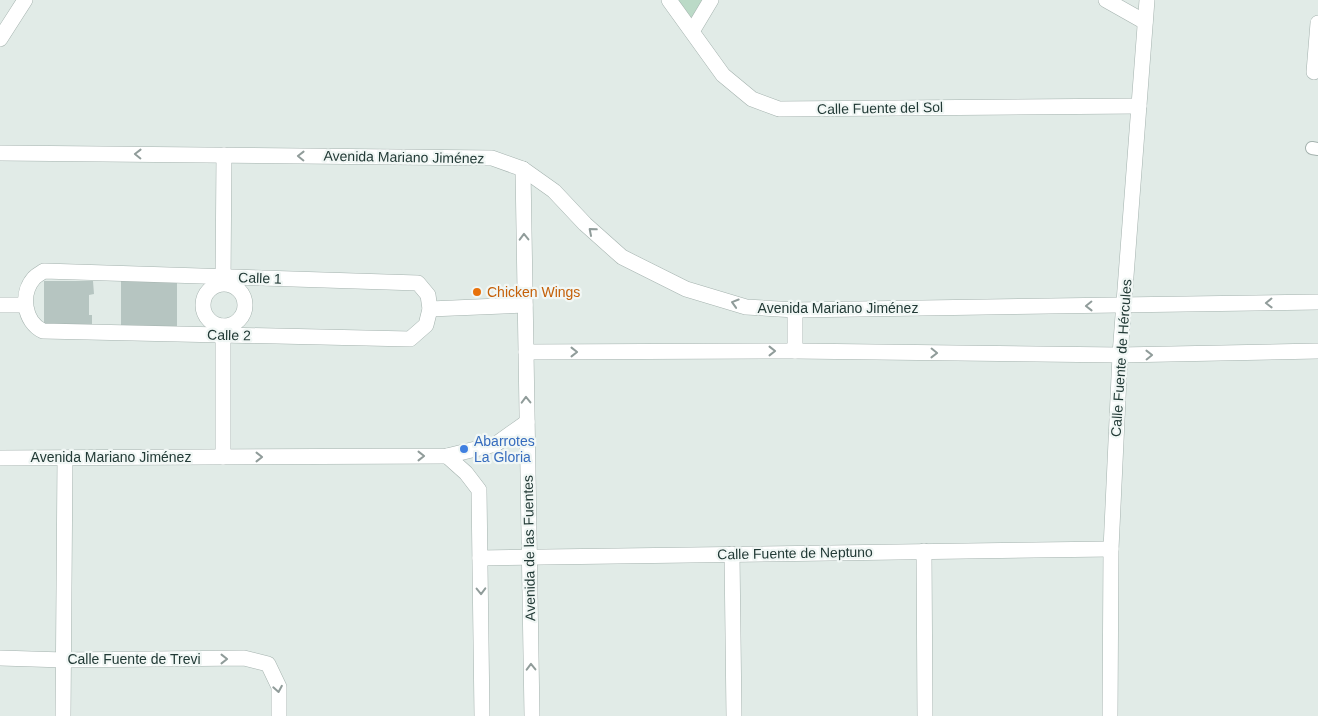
<svg xmlns="http://www.w3.org/2000/svg" width="1318" height="716" viewBox="0 0 1318 716" font-family="Helvetica,sans-serif">
<style>
.green{fill:#bbdac7}
.building{fill:#b6c5c1}
.lines{fill:none;stroke-linecap:round;stroke-linejoin:round}
.service-casing{stroke:#a4b2ae;stroke-width:14}
.minor-casing{stroke:#a4b2ae;stroke-width:16}
.tertiary-casing{stroke:#a4b2ae;stroke-width:16}
.service{stroke:#fff;stroke-width:12}
.minor{stroke:#fff;stroke-width:15}
.tertiary{stroke:#fff;stroke-width:15}
.oneway{stroke:#909c9a}
.food-dot{fill:#e8710a;stroke:#f1f7f5;stroke-width:2}
.shop-dot{fill:#3f7fe0;stroke:#f1f7f5;stroke-width:2}
.labels{text-anchor:middle;dominant-baseline:central;stroke-width:4.5;stroke-linejoin:round;paint-order:stroke}
.street-label{font-size:14px;fill:#223a36;stroke:#f1f7f5}
.food-label{font-size:14px;fill:#c56008;stroke:#f1f7f5;text-anchor:start}
.shop-label{font-size:14px;fill:#366cbe;stroke:#f1f7f5;text-anchor:start}
</style>
<rect width="100%" height="100%" fill="#e1ebe7"/>
<polygon class="green" points="669,0 711,0 693,30"/>
<g class="building">
<polygon points="44,281 93,281 94,294 89,295 89,315 92,315 92,326 44,326"/>
<rect x="121" y="281" width="56" height="46"/>
</g>
<g class="lines">
<defs>
<polyline id="service" points="1312,148 1318,149"/>
<g id="minor">
<polyline points="669,0 723,75 752,99 779,109 1139,106"/>
<polyline points="1106,0 1145,22"/>
<polyline points="693,30 711,0"/>
<polyline points="1314,72 1318,23"/>
<path d="M 44,271 L 418,283 L 428,295 L 430,309 L 426,325 L 410,339 L 43,331 C 24,322 20,294 34,278 C 37,275 41,273 44,271 Z"/>
<polyline points="223,283 224,155"/>
<circle cx="224" cy="305" r="21"/>
<polyline points="0,305 25,305"/>
<polyline points="430,309 525,305"/>
<polyline points="223,457 223,326"/>
<polyline points="924,551 925,716"/>
<polyline points="732,554 734,716"/>
<polyline points="480,558 1111,549"/>
<polyline points="0,658 64,660 244,658 268,664 279,687 279,716"/>
<polyline points="63,716 65,458"/>
<polyline points="1110,716 1111,549 1120,355 1147,0"/>
</g>
<g id="tertiary">
<polyline points="0,39 25,0"/>
<polyline points="0,153 492,158 523,169 554,191 585,224 622,257 686,289 746,307 795,310 1318,302"/>
<polyline points="523,169 532,716"/>
<polyline points="795,310 795,351"/>
<polyline points="526,352 795,351 1120,355 1318,351"/>
<polyline points="447,456 466,473 479,490 482,716"/>
<polyline points="0,458 447,456 496,444 527,422"/>
</g>
</defs>
<use href="#service" class="service-casing"/>
<use href="#minor" class="minor-casing"/>
<use href="#tertiary" class="tertiary-casing"/>
<use href="#service" class="service"/>
<use href="#minor" class="minor"/>
<use href="#tertiary" class="tertiary"/>
</g>
<defs><path id="oneway-chevron" d="M-2-3.5L2.5 0L-2 3.5" fill="none" stroke-width="1.6" stroke-linecap="round" stroke-linejoin="round" transform="scale(1.25)"/></defs>
<g class="oneway">
<use href="#oneway-chevron" transform="translate(138 154) rotate(-179)"/>
<use href="#oneway-chevron" transform="translate(301 156) rotate(-179)"/>
<use href="#oneway-chevron" transform="translate(592 231) rotate(-139)"/>
<use href="#oneway-chevron" transform="translate(524 237) rotate(-91)"/>
<use href="#oneway-chevron" transform="translate(735 303) rotate(-163)"/>
<use href="#oneway-chevron" transform="translate(1269 303) rotate(179)"/>
<use href="#oneway-chevron" transform="translate(1089 306) rotate(179)"/>
<use href="#oneway-chevron" transform="translate(772 351)"/>
<use href="#oneway-chevron" transform="translate(574 352)"/>
<use href="#oneway-chevron" transform="translate(934 353) rotate(1)"/>
<use href="#oneway-chevron" transform="translate(1149 355) rotate(-1)"/>
<use href="#oneway-chevron" transform="translate(526 400) rotate(-91)"/>
<use href="#oneway-chevron" transform="translate(421 456)"/>
<use href="#oneway-chevron" transform="translate(259 457)"/>
<use href="#oneway-chevron" transform="translate(481 591) rotate(89)"/>
<use href="#oneway-chevron" transform="translate(224 659)"/>
<use href="#oneway-chevron" transform="translate(531 667) rotate(-91)"/>
<use href="#oneway-chevron" transform="translate(278 689) rotate(80)"/>
</g>
<circle class="food-dot" cx="477" cy="292" r="5"/>
<circle class="shop-dot" cx="464" cy="449" r="5"/>
<g class="labels">
<g class="street-label">
<text transform="translate(880 108) rotate(-1)">Calle Fuente del Sol</text>
<text transform="translate(404 157) rotate(1)">Avenida Mariano Jiménez</text>
<text transform="translate(260 278) rotate(2)">Calle 1</text>
<text x="838" y="308">Avenida Mariano Jiménez</text>
<text transform="translate(229 335) rotate(1)">Calle 2</text>
<text transform="translate(1121 358) rotate(-86)">Calle Fuente de Hércules</text>
<text x="111" y="457">Avenida Mariano Jiménez</text>
<text transform="translate(529 548) rotate(-91)">Avenida de las Fuentes</text>
<text transform="translate(795 553) rotate(-1)">Calle Fuente de Neptuno</text>
<text x="134" y="659">Calle Fuente de Trevi</text>
</g>
<g class="food-label">
<text x="487" y="292">Chicken Wings</text>
</g>
<g class="shop-label">
<text x="474" y="441">Abarrotes<tspan x="474" dy="16">La Gloria</tspan></text>
</g>
</g>
</svg>
